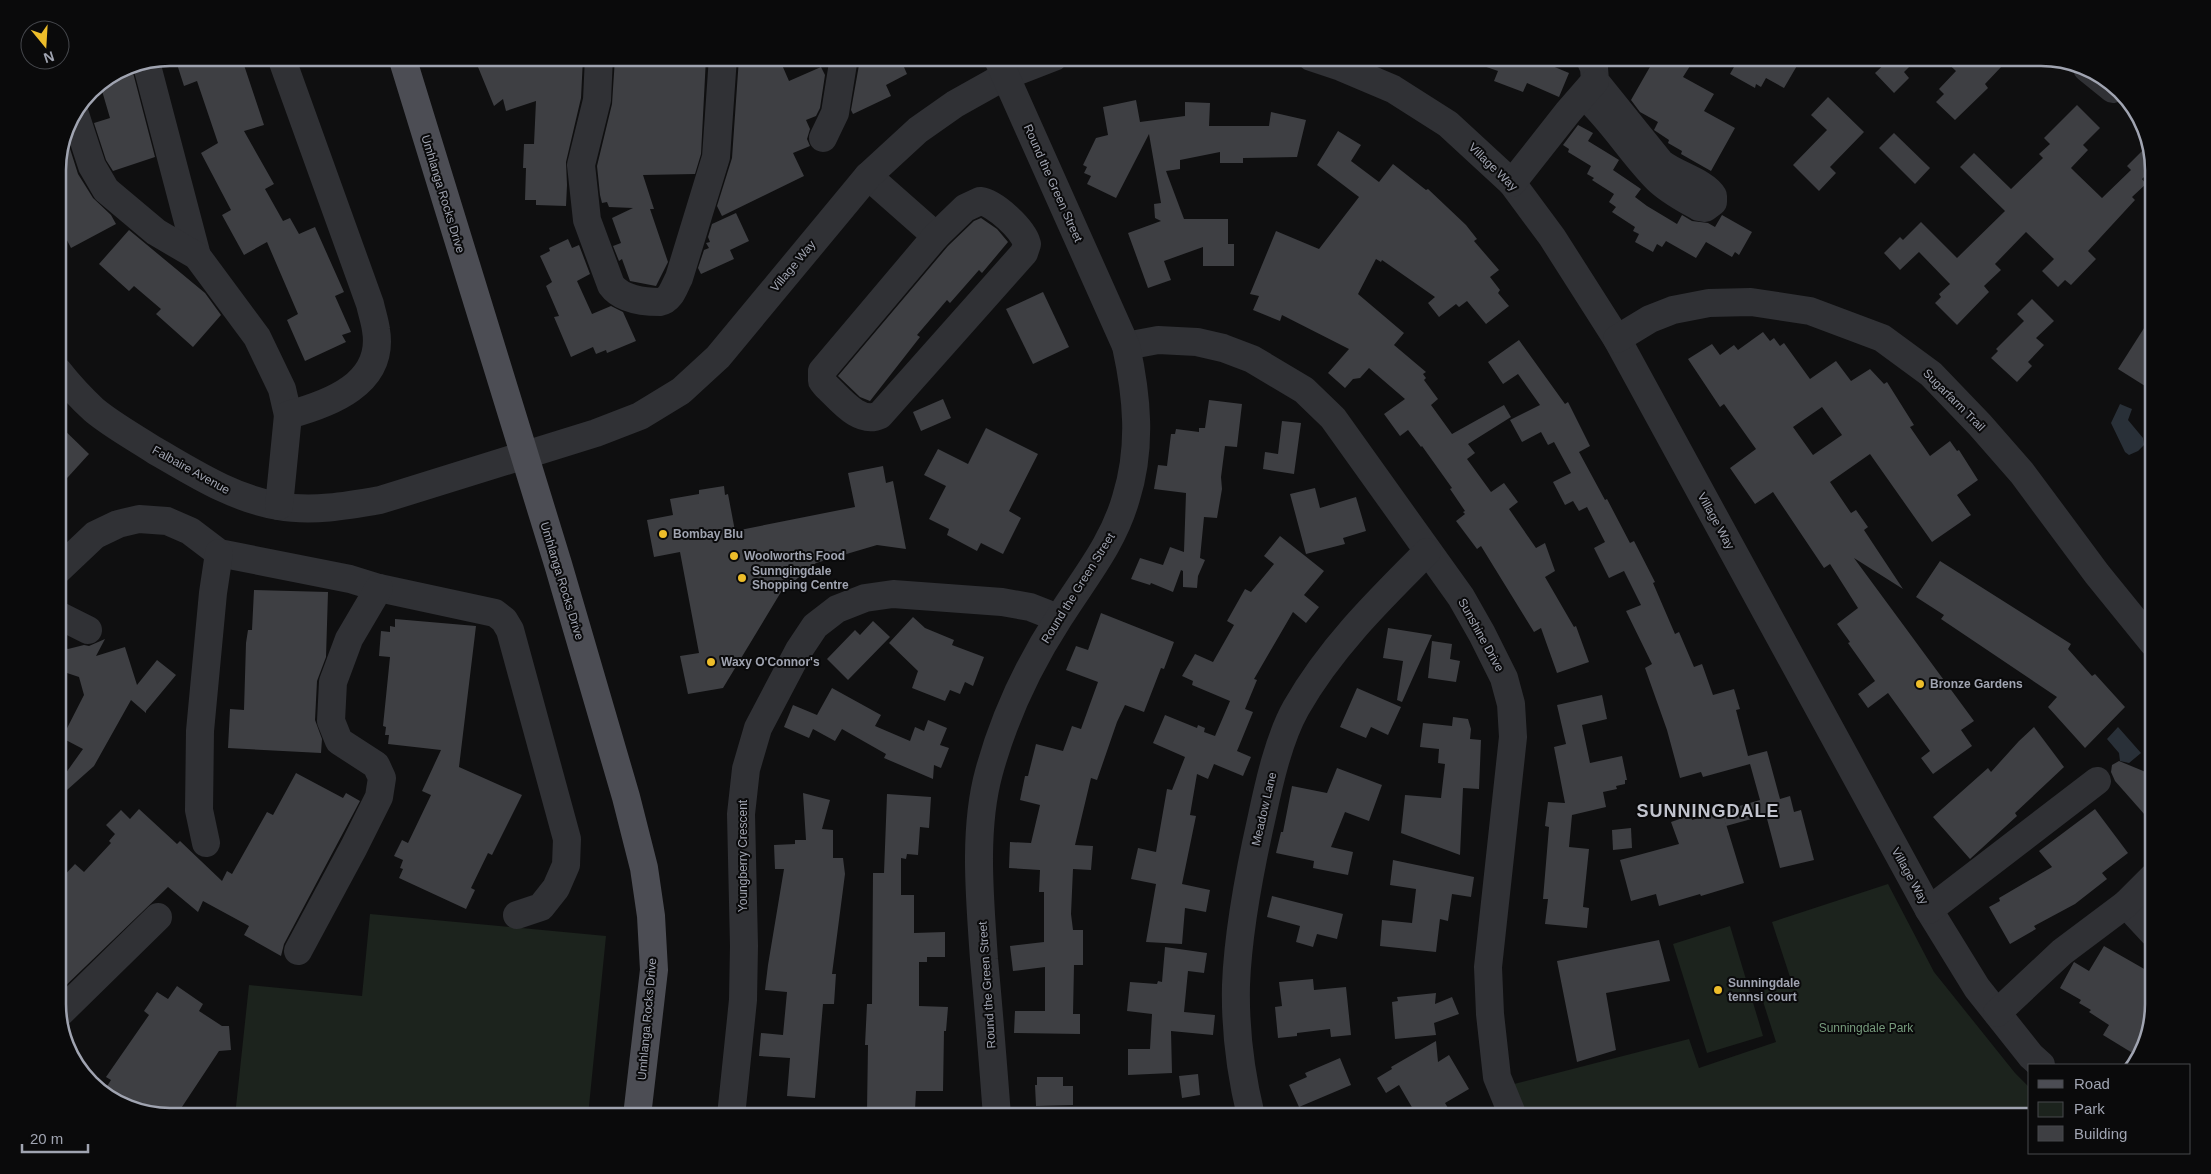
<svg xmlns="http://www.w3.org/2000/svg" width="2211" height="1174" viewBox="0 0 2211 1174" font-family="Helvetica,sans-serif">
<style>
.green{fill:#1c231d}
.water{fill:#293038}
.building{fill:#3e3f43;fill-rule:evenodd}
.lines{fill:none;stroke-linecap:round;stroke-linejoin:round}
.minor{stroke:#303135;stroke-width:28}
.major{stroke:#4c4d54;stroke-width:28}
.poi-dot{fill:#edbd2a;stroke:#0a0a0b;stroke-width:2}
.labels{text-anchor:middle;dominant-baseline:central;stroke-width:4;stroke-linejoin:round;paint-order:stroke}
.street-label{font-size:12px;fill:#a0a4b1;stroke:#0a0a0b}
.poi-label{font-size:12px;font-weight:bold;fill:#a0a4b1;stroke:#0a0a0b;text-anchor:start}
.park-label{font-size:12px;fill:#779c7d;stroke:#0a0a0b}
.district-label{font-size:18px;font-weight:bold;letter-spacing:1px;fill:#c1c3cd;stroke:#0a0a0b}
.rim{fill:none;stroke:#a0a4b1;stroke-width:2.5}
</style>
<rect width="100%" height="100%" fill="#0f0f10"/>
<g class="green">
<polygon points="1888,884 1934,972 2015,1073 2030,1088 2030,1116 1525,1116 1510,1085 1689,1039 1699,1068 1776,1042 1760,992 1791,980 1772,922"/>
<polygon points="370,914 606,936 588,1116 235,1116 249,985 362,996"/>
<polygon points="1730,926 1763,1036 1707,1053 1673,944"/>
</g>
<g class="water">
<polygon points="2120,404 2132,409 2128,420 2143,438 2144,445 2138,451 2129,455 2125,452 2111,423"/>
<polygon points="2118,727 2141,753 2129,763 2120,761 2119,753 2107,739"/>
</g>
<g class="building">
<polygon points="175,58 232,58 235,67 244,65 264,125 244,131 274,184 265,189 283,221 290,218 299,234 315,227 344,292 335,296 351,332 342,335 346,342 305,361 287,320 298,314 267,242 244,255 222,215 231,210 201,153 218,143 197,81 184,86"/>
<polygon points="482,58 583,58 581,98 566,162 567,185 566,206 536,205 536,200 525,200 526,168 523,168 524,144 534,144 536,101 506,111 503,99 494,106 478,67 485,65"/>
<polygon points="615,58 636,58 636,61 675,61 675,58 706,58 701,154 695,174 643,175 654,209 650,209 668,262 656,286 630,281 622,259 619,261 613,246 621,243 612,218 633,208 609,207 607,202 602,203 600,195 597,166 612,104"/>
<polygon points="739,58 779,58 789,81 821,67 825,75 820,108 816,116 806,120 810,129 807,139 810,146 793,153 804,176 722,216 717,206 732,158"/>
<polygon points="874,58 900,58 907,74 886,85 891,96 853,114 851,110 859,65"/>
<polygon points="1467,58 1509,58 1535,67 1538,60 1569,73 1559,97 1527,83 1523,92 1494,81 1498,71 1466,60"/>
<polygon points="1655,58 1695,58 1683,77 1714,94 1704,111 1735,128 1711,171 1681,154 1682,151 1668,143 1669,140 1654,130 1658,122 1640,112 1631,100"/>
<polygon points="1739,58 1786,58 1798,64 1784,88 1766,78 1761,87 1756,84 1755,88 1730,74"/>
<polygon points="1891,58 1918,58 1904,72 1909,78 1894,93 1875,73"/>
<polygon points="1942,58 1993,58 2002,66 1985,84 1988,88 1955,120 1936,102 1944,94 1939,89 1956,71"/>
<polygon points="131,65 155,157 113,171 106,160 94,123 110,118 100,84"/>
<polygon points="1828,97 1864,132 1830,167 1836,173 1819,191 1793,165 1827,130 1811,115"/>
<polygon points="1136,100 1140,122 1185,116 1185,102 1210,103 1209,126 1269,126 1271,112 1306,120 1297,157 1243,158 1243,163 1220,163 1220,152 1180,160 1180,169 1166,171 1184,219 1228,219 1228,244 1234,244 1234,266 1203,266 1203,247 1164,261 1171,280 1148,288 1128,233 1161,221 1155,218 1154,204 1161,203 1149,134 1116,198 1087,184 1091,176 1084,173 1087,167 1083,165 1096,138 1108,135 1103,107"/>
<polygon points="2077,105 2100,128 2083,145 2088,150 2071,168 2075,172 2102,198 2131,170 2127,166 2142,151 2153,163 2153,168 2142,179 2146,184 2132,197 2135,200 2088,251 2096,259 2071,285 2065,280 2058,287 2042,271 2054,259 2026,232 1995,264 2001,270 1984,286 1989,292 1957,325 1935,303 1941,297 1939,294 1950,284 1919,252 1900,270 1884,253 1900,237 1903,240 1921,222 1957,258 2005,211 1960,167 1974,153 2011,189 2043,158 2039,154 2050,144 2044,138"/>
<polygon points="1578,125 1593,133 1588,141 1619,160 1613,170 1641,189 1635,197 1647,206 1677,224 1682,215 1692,221 1708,223 1715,227 1722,215 1752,232 1739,255 1735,252 1732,257 1706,242 1696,258 1666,241 1662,247 1657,244 1653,252 1635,242 1639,234 1633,231 1635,227 1612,212 1616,207 1609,202 1614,194 1592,180 1594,178 1587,174 1591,166 1568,152 1569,149 1563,145"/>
<polygon points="1338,131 1361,145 1351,161 1379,182 1393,164 1426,190 1428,189 1466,225 1477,239 1474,241 1499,270 1490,277 1500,290 1498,293 1509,306 1486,324 1467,301 1459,307 1456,304 1439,317 1428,303 1435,297 1382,260 1381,262 1376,259 1358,294 1404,333 1394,345 1426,372 1423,374 1426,378 1424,380 1438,399 1431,405 1452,434 1504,405 1511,417 1468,444 1475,453 1467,459 1491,492 1504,483 1518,502 1509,509 1536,548 1545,543 1555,571 1545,577 1574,627 1576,626 1589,662 1557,673 1541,628 1534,632 1481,546 1477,549 1456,521 1465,514 1463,512 1465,511 1450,489 1452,488 1422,446 1421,447 1408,430 1400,436 1384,414 1405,399 1369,368 1360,378 1353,379 1345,388 1328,373 1349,349 1282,315 1280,321 1253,310 1259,296 1250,294 1276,231 1319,249 1359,197 1317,165"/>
<polygon points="65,133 78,174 93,198 111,215 116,224 71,248 58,223 58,163"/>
<polygon points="1894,133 1930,168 1915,184 1879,148"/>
<polygon points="736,213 749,241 730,250 734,259 701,274 698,268 704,250 709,248 706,243 710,242 708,237 712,224"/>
<polygon points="981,218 997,229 1008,242 982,273 979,270 950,303 947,300 917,335 920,337 870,401 860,397 838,376 948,246 974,221"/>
<polygon points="129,230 205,293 221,315 193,347 156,314 161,309 134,286 129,291 99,264"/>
<polygon points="568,239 572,248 579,245 590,274 577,281 592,314 611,306 623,312 636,341 607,353 606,350 596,354 593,347 571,357 554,317 559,316 546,286 552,282 540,256 550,251 549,248"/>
<polygon points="1043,292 1069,347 1033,364 1006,309"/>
<polygon points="2032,299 2054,321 2036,338 2044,345 2028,362 2032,366 2017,382 1991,358 1998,351 1996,349 2024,321 2017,314"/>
<polygon points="2153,314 2153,391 2118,369"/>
<path d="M 1763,332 L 1770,341 L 1774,338 L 1780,346 L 1784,343 L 1810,379 L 1836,361 L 1851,381 L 1870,369 L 1884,384 L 1887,382 L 1914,425 L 1910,427 L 1930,456 L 1950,441 L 1957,451 L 1959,450 L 1978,480 L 1957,495 L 1971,515 L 1932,542 L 1870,454 L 1830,482 L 1851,513 L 1856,510 L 1868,527 L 1864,530 L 1903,589 L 1854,558 L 1974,721 L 1961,730 L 1972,746 L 1933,774 L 1921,758 L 1930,751 L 1888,693 L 1868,708 L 1858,694 L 1875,681 L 1848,643 L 1850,642 L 1837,624 L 1858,608 L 1830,564 L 1824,568 L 1773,492 L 1755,504 L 1730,468 L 1756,449 L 1724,404 L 1720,407 L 1688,359 L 1712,344 L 1720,355 L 1734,345 L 1738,350 ZM 1822,407 L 1842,435 L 1813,455 L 1793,427 Z"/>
<polygon points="1519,340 1565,404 1568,402 1590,446 1579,452 1605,500 1607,499 1630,543 1634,541 1655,582 1653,583 1675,634 1679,632 1694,667 1702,664 1713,695 1734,689 1740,709 1736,710 1748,756 1767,751 1780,799 1790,796 1794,812 1801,810 1814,860 1780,868 1766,815 1726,826 1722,811 1760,800 1750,764 1703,777 1701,772 1680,778 1667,730 1645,668 1652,664 1626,611 1641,605 1624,571 1609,578 1594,548 1605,542 1587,507 1579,511 1573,501 1565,505 1553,482 1571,473 1554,442 1548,445 1541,432 1522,442 1510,420 1540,405 1518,374 1503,384 1488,362"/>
<polygon points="943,399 951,418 921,431 913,412"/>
<polygon points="1209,400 1242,404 1237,447 1225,446 1221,477 1222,489 1217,518 1204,517 1200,558 1205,560 1198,576 1197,588 1183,587 1183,571 1181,570 1173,592 1151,583 1150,585 1131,579 1140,558 1163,565 1170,547 1184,552 1186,493 1154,489 1158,465 1167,466 1171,434 1175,434 1176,429 1199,432 1199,428 1205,428"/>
<polygon points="1282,421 1301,423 1294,474 1263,469 1265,452 1278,454"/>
<polygon points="58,424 89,454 58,488"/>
<polygon points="986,428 1038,454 1009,511 1021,518 1003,554 981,543 977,551 947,535 949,529 929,519 946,486 924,475 938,449 968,464"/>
<polygon points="883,466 886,483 893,481 906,549 877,545 816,563 781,592 723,688 688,694 680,656 699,653 680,552 654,557 647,520 673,515 670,499 699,494 699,490 724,486 725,495 728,494 735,531 855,507 848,473"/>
<polygon points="1315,488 1320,508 1356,497 1366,531 1343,538 1345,544 1306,554 1290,494"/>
<polygon points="1280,536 1324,571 1304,595 1319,607 1306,623 1293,612 1254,679 1257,680 1245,709 1253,712 1237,751 1251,757 1243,776 1214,764 1208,779 1197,774 1190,815 1196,816 1182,884 1210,890 1206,912 1185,908 1182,944 1146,942 1156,884 1131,879 1138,848 1156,852 1167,789 1172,790 1185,757 1153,743 1165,715 1197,728 1198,725 1205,728 1204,732 1215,736 1230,701 1192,685 1193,681 1182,676 1195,654 1213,662 1234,625 1227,621 1245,589 1251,592 1274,564 1264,556"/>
<polygon points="1940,561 2071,644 2068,649 2092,676 2095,674 2125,707 2085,748 2048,707 2057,697 1941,619 1944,615 1916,597"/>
<polygon points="254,590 328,592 326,657 317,681 315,720 322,739 321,753 228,748 230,709 244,710 246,643 248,630 252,630"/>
<polygon points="1101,613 1174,642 1164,669 1161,668 1144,712 1125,705 1117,722 1097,780 1091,778 1075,845 1093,846 1091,870 1073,869 1071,914 1073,930 1083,930 1083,965 1074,965 1073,1014 1080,1014 1080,1034 1014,1033 1015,1011 1045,1011 1045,967 1013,971 1010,946 1044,942 1044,892 1039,892 1040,870 1009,868 1010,842 1031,843 1040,805 1020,800 1025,776 1028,776 1036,744 1063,751 1072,726 1081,729 1098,682 1066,670 1076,646 1088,650"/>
<polygon points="913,617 925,628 954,640 952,645 984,657 973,686 965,682 960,694 950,690 945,701 912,688 918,671 889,643"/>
<polygon points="395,619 476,626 459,767 522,795 492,855 488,853 471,888 475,890 466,909 399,878 403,869 400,868 403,860 394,856 402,840 408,843 431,795 422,791 441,750 388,744 389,735 385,735 386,727 383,726 390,657 379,656 381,631 390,632 390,626 395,627"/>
<polygon points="873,621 890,637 848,680 827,659 855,630 860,635"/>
<polygon points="1388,628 1432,635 1402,702 1397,700 1403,661 1383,658"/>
<polygon points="105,639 96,656 125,647 137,685 157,660 176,675 146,711 146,713 131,700 94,766 58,798 58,784 83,749 62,738 84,695 79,677 58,670 58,645 68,649 84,645 89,646"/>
<polygon points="1432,641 1452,644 1450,659 1460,661 1456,682 1428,678"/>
<polygon points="832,688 881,715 875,726 910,741 915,727 924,731 928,720 947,728 940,745 949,748 941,768 934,765 933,779 884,758 886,754 842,729 835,741 813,729 809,738 784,727 793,705 817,715"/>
<polygon points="1357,688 1401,707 1388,735 1371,727 1366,738 1340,727"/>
<polygon points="1602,695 1607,719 1582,725 1590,763 1622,756 1627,780 1625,780 1625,784 1616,786 1617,789 1603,792 1606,807 1572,815 1569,847 1589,849 1583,907 1589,908 1587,928 1545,924 1548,899 1543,899 1549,827 1545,826 1548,802 1565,803 1554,747 1566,744 1557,705"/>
<polygon points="1453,717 1468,719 1471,729 1470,739 1481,740 1479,789 1463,788 1460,855 1401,833 1405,795 1441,798 1445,764 1438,763 1439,749 1420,747 1423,723 1452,726"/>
<polygon points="2034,727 2064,767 2015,813 2017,816 1970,859 1933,817 1988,768 1991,772 2019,741"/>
<polygon points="2119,761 2153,775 2153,824 2115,781 2111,772 2112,765"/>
<polygon points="1337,768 1382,785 1369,821 1345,812 1331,847 1353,852 1348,875 1313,868 1314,861 1276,853 1281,832 1283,832 1292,786 1327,793"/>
<polygon points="296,773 343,798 346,793 360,801 284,944 281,956 244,935 249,926 203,901 198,912 168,887 58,993 58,882 75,864 84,872 111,843 109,841 115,834 106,825 121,810 130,819 139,809 177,844 180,841 222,881 227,871 232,874 267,812 273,815"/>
<polygon points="803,793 830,800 822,829 833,830 833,858 843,858 845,874 832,974 836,974 834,1004 823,1004 815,1098 787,1096 790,1058 759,1056 761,1033 783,1035 787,992 765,990 768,965 784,869 775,869 774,845 795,844 795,840 806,840"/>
<polygon points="887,794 931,797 929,828 920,827 918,855 907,854 906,859 901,858 901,895 914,895 914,933 945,932 945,957 927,957 927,962 919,962 919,1006 948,1007 946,1031 944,1031 943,1091 916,1091 915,1110 867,1110 868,1045 865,1045 867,1004 872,1004 873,873 884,873"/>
<polygon points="2095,809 2128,853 2102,873 2107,879 2075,904 2034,926 2036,929 2010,944 1989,907 2000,901 1999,898 2052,867 2039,851"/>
<polygon points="1722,811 1744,883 1701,896 1700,894 1659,906 1656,894 1631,901 1620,860 1679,844 1671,822 1691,815 1692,820"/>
<polygon points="1631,828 1632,848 1613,850 1612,830"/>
<polygon points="1393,860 1474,877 1471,897 1452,894 1448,921 1440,919 1436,952 1380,946 1382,920 1412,923 1416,889 1390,885"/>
<polygon points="1272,896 1343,914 1337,939 1317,934 1313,947 1296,942 1300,926 1267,917"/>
<polygon points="1659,940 1670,981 1606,993 1616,1050 1577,1062 1557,961"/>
<polygon points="2104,946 2153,974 2154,1004 2142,1054 2139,1057 2103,1035 2109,1025 2089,1012 2091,1010 2079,1003 2081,1000 2060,988 2074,962 2089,971"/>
<polygon points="1165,947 1207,953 1204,973 1188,971 1184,1012 1215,1015 1213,1035 1171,1031 1172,1073 1128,1075 1128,1049 1150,1049 1152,1014 1127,1011 1130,982 1157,984 1158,981 1162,982"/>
<polygon points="1313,979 1314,990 1346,987 1351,1035 1331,1037 1330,1029 1297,1033 1297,1036 1278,1038 1275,1007 1282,1006 1279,982"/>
<polygon points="177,986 203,1004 199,1011 222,1026 229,1026 231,1050 219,1051 176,1116 120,1105 104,1091 111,1080 106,1077 149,1015 144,1011 157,992 168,999"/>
<polygon points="1436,993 1435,1004 1452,997 1459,1014 1434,1023 1436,1035 1395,1039 1392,1002 1398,1001 1397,997"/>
<polygon points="1436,1041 1438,1062 1449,1055 1469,1089 1445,1103 1453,1116 1417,1116 1399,1085 1386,1093 1377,1078 1392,1069 1391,1067"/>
<polygon points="1340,1058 1351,1085 1299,1107 1289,1085 1307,1077 1305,1073"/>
<polygon points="1198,1074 1200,1095 1182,1098 1179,1076"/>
<polygon points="1037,1077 1063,1077 1063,1086 1073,1086 1073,1105 1036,1106 1035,1085 1037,1085"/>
</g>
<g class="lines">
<g class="minor">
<path d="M 599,57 L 597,100 L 581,165 L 587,220 L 611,285 C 621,299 644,302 660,302 C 671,300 674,287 679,278 L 716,157 L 723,57"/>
<polyline points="1311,57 1341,67 1393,89 1448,124 1512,183 1552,237 1617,339 1929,910 1977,988 2031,1056 2041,1065"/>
<polyline points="146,62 197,256"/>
<polyline points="2087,68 2113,89"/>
<path d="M 1584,95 C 1612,120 1631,153 1657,179 C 1669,191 1685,199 1699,207 L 1705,208 L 1713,202 L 1713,196 C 1705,182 1676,175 1661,163 L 1595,81 L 1594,68 L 1589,57"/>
<polyline points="75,114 92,166 106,190 156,232 197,256 257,337 282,389 288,415"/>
<polyline points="823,138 835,113 844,57"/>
<polyline points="868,176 936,236"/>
<polyline points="1512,183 1568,112 1595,81"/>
<path d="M 980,201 C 995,203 1023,229 1027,244 L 1024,253 L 880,415 C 859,425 840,399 826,386 L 822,381 L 822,371 L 936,236 L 965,208 Z"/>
<polyline points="1617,339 1650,319 1673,310 1709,303 1751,302 1810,311 1882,338 1931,374 1980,425 2022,473 2097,574 2153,643"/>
<polyline points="1126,346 1158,340 1197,342 1223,348 1252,359 1304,390 1333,418 1461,597 1482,634 1504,678 1511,704 1513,737 1488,967 1490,1014 1497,1077 1513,1116"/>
<path d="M 58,371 C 69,385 81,398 94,410 C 112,425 134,437 154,450 C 194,473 232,498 278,506 C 312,512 346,506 380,500 L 596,433 L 640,416 L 681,391 L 718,357 L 868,176 L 918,130 L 955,104 L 1005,76 L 1054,57"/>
<path d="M 279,506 L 288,415 C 329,404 385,384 376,330 C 375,322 372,313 370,304 L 281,57"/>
<polyline points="58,570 95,535 118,524 139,519 167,521 190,531 219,553 350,579 379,588 495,613 504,620 510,630 567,839 566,865 556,888 541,907 517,915"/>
<polyline points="58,615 88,630"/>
<polyline points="206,843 199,810 200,731 213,593 219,553"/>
<polyline points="2126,904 2153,933"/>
<polyline points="1929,910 2097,781"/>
<polyline points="298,951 354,847 379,797 382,778 376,765 339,741 331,721 333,682 349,639 379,588"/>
<polyline points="1997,1013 2062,952 2126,904 2153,877"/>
<polyline points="59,1014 158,917"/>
<polyline points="731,1116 743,1000 744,946 741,814 746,769 758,728 799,650 815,626 837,609 865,598 893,594 1002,602 1030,607 1058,618"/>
<path d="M 997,1116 C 993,1064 989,1011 984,959 C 980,900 973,830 989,772 C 1004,717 1028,666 1059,618 C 1084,578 1113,544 1126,498 C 1142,447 1137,396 1126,346 L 997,57"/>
<path d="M 1251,1116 C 1241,1075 1235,1028 1236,985 C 1238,931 1250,869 1262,816 C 1269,783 1279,738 1296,708 C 1330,648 1379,600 1427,552"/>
</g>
<polyline class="major" points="402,57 558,564 626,797 644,868 651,916 654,970 637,1116"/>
</g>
<g class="poi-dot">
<circle cx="663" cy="534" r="5"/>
<circle cx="734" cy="556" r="5"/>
<circle cx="742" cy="578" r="5"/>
<circle cx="711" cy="662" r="5"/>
<circle cx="1920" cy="684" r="5"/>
<circle cx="1718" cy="990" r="5"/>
</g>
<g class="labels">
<g class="street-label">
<text transform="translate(1493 167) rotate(44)">Village Way</text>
<text transform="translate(1053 183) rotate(66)">Round the Green Street</text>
<text transform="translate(443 194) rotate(73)">Umhlanga Rocks Drive</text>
<text transform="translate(793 266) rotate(-50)">Village Way</text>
<text transform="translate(1954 400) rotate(45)">Sugarfarm Trail</text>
<text transform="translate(191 470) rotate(29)">Falbaire Avenue</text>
<text transform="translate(1716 521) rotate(61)">Village Way</text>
<text transform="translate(562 581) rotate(73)">Umhlanga Rocks Drive</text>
<text transform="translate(1078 588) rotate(-58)">Round the Green Street</text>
<text transform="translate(1481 635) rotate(61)">Sunshine Drive</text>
<text transform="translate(1264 809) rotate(-77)">Meadow Lane</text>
<text transform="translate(743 856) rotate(-90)">Youngberry Crescent</text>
<text transform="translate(1910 876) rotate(61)">Village Way</text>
<text transform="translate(987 985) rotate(-94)">Round the Green Street</text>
<text transform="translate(647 1019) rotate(-85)">Umhlanga Rocks Drive</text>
</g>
<g class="poi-label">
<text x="673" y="534">Bombay Blu</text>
<text x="744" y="556">Woolworths Food</text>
<text x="752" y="571">Sunngingdale<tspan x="752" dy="14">Shopping Centre</tspan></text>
<text x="721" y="662">Waxy O'Connor's</text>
<text x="1930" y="684">Bronze Gardens</text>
<text x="1728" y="983">Sunningdale<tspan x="1728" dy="14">tennsi court</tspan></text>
</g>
<g class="park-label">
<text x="1866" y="1028">Sunningdale Park</text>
</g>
<g class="district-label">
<text x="1708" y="811">SUNNINGDALE</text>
</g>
</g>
<path d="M0 0H2211V1174H0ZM170 66H2041A104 104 0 0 1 2145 170V1004A104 104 0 0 1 2041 1108H170A104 104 0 0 1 66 1004V170A104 104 0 0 1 170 66Z" fill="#0a0a0b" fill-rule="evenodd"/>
<path class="rim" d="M170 66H2041A104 104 0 0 1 2145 170V1004A104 104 0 0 1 2041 1108H170A104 104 0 0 1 66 1004V170A104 104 0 0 1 170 66Z"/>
<rect x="2028" y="1064" width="162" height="90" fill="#0a0a0b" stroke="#46484d"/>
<rect x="2038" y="1080" width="25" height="8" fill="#4c4d54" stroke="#46484d"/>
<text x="2074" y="1089" font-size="15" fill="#a0a4b1">Road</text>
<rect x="2038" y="1102" width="25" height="15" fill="#1c231d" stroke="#46484d"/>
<text x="2074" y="1114" font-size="15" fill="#a0a4b1">Park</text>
<rect x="2038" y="1126" width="25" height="15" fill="#3e3f43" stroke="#46484d"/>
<text x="2074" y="1139" font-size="15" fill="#a0a4b1">Building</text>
<g transform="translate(45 45) rotate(162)"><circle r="24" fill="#0a0a0b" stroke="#46484d"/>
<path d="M0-4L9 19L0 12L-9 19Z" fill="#edbd2a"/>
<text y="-8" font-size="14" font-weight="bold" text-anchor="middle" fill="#a0a4b1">N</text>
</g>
<path d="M22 1144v8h66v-8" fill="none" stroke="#a0a4b1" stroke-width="2.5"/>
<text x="30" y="1144" font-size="15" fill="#a0a4b1" stroke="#0a0a0b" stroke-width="4" paint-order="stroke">20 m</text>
</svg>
